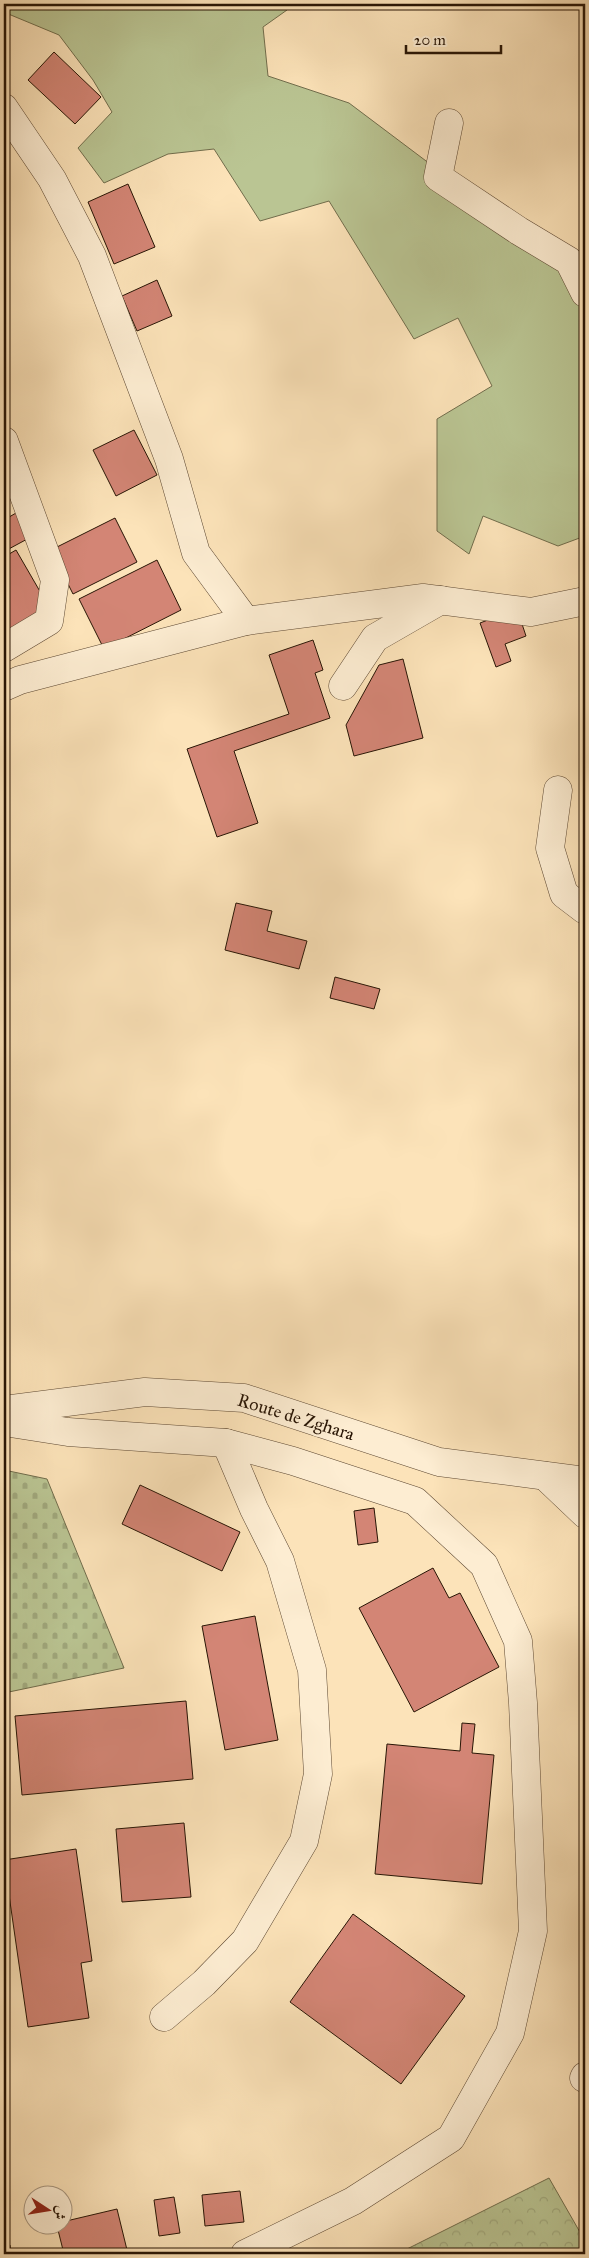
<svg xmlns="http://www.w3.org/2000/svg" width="589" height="2258" viewBox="0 0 589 2258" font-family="'IM FELL Great Primer',Amiri,serif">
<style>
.green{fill:#bac593;stroke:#716d4c}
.forest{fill:url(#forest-crowns);stroke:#716d4c}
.cemetery{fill:url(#cemetery-stones);stroke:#716d4c}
.building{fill:#d38575;stroke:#281505}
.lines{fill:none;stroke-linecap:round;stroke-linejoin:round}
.minor-casing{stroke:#5d4832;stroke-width:29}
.minor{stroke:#fdedd2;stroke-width:28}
.labels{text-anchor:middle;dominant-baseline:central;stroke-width:4.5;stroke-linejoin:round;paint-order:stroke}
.street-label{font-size:18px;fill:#281505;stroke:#fdedd2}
</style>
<defs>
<pattern id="forest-crowns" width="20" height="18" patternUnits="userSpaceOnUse" patternTransform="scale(1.25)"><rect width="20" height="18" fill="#bac593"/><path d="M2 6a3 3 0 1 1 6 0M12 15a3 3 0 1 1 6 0" fill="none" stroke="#a0a87d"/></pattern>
<pattern id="cemetery-stones" width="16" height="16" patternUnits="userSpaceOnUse" patternTransform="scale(1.25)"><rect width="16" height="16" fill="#bac593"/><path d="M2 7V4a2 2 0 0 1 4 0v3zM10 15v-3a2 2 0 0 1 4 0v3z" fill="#a0a87d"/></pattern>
</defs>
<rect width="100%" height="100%" fill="#fce3b9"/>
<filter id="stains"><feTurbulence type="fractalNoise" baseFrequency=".004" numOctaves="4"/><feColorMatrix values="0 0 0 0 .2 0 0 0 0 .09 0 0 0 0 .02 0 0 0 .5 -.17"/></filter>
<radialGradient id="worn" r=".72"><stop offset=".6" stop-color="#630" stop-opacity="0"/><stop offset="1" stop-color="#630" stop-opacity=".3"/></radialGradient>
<polygon class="green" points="4,4 283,4 287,10 263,27 268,76 349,103 458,185 585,261 585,536 558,546 483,516 469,554 437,531 437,419 492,386 458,318 414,339 329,201 260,221 214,149 168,154 104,183 78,148 112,112 93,80 59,35 6,13"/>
<polygon class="forest" points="549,2178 585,2241 585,2254 397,2254"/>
<polygon class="cemetery" points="4,1470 47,1479 124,1668 4,1693"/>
<g class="building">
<polygon points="54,52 101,97 75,124 28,80"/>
<polygon points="128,184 155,247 114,264 88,202"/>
<polygon points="157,280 172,316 137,331 122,296"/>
<polygon points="134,430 157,475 116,496 93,450"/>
<polygon points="16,513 31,537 5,551 4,520"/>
<polygon points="115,518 137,562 73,594 51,550"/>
<polygon points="16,550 49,607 4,633 4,557"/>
<polygon points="157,560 181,610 104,649 79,599"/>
<polygon points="517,609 526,636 505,644 511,661 496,667 480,623"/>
<polygon points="313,640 323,670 315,673 330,718 234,751 258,823 217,837 187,749 289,714 269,655"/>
<polygon points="403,659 423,738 354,756 346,725 379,665"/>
<polygon points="236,903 272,911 267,931 307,941 299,969 225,950"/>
<polygon points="335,977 380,989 374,1009 330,998"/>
<polygon points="140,1485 240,1532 222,1571 122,1524"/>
<polygon points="374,1508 378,1542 358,1545 354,1511"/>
<polygon points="433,1568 449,1598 460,1593 499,1667 414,1712 359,1608"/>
<polygon points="255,1616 278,1740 225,1750 202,1626"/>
<polygon points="186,1701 193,1779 22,1795 15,1716"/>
<polygon points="462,1723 475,1724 472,1753 494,1755 482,1884 375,1874 387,1744 460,1751"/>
<polygon points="184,1823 191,1897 122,1902 116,1829"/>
<polygon points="76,1849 92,1961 81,1963 89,2018 28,2027 4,1860"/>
<polygon points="353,1914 465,1996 401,2084 290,2002"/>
<polygon points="240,2191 244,2222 205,2226 202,2195"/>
<polygon points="174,2197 180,2233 159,2236 154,2200"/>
<polygon points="117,2209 128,2254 64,2254 57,2226 62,2226 62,2222"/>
<polygon points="10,2245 11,2254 4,2254 4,2246"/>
</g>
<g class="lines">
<defs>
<g id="minor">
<polyline points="4,108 52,179 92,256 169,459 196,553 246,621"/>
<polyline points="449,123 438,177 519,231 569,261 585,293"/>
<polyline points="4,441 55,580 49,621 4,648"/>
<polyline points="343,686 375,638 441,600"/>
<polyline points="4,687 20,680 246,621 423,598 531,612 585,601"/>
<polyline points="558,790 550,848 564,894 585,910"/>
<polyline points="4,1410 145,1392 244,1398 439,1462 585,1481"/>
<polyline points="4,1422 68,1432 226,1443 293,1461 415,1501 484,1565 518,1641 523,1703 533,1931 510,2033 451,2138 353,2201 245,2254"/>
<polyline points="545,1476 585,1514"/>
<polyline points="164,2017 204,1983 245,1941 304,1841 318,1774 312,1670 280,1561 254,1509 226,1443"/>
<polyline points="584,2078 585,2076"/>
</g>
</defs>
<use href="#minor" class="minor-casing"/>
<use href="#minor" class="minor"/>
</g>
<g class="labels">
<g class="street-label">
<text transform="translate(296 1417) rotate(17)">Route de Zghara</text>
</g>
</g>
<rect width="589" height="2258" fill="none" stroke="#fce3b9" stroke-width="20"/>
<rect x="5" y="5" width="579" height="2248" fill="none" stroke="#281505" stroke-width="2.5"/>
<rect x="10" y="10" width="569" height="2238" fill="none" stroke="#281505"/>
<g transform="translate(48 2210) rotate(102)"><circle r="24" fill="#fdedd2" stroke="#a89780"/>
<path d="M0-4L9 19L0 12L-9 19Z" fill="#8f2418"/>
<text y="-8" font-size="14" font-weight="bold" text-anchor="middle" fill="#281505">ش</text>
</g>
<path d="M406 45v8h95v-8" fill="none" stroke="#281505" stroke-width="2.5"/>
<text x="414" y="45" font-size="15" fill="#281505" stroke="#fdedd2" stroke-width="4" paint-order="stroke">20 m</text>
<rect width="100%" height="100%" filter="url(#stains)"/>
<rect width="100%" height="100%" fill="url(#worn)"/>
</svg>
